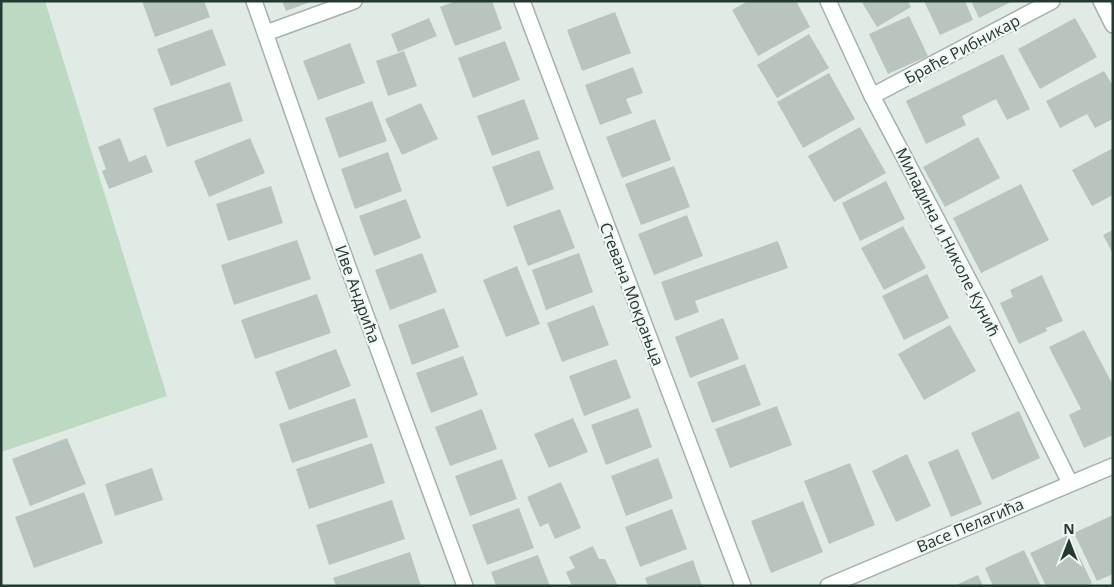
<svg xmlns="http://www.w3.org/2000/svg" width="1114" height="587" viewBox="0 0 1114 587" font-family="'Open Sans',sans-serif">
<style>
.green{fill:#bcdac1}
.building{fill:#b7c5be}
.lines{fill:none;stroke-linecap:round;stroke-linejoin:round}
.street-casing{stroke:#a4b2ab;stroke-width:18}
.street{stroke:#fff;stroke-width:15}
.labels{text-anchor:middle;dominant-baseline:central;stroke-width:4.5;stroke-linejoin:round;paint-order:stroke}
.street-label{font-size:16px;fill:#233a31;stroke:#f1f7f4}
</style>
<rect width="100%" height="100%" fill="#e1ebe5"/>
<polygon class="green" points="1,1 45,1 167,396 1,452"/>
<g class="building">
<polygon points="142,1 204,1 210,17 155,37"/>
<polygon points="282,1 313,1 286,11"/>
<polygon points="456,1 492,1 502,29 455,46 440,7"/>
<polygon points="748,1 796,1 810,27 758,56 732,10"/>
<polygon points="861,1 908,1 911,7 877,27"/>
<polygon points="924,1 965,1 973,20 940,35"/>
<polygon points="971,1 1013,1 979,18"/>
<polygon points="615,12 631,53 582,71 567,30"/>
<polygon points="909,16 928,56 888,74 869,34"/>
<polygon points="429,18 437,36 398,52 391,34"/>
<polygon points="1075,18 1097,57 1040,89 1018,49"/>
<polygon points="212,29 226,65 171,86 157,49"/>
<polygon points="809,34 829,68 777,98 757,65"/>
<polygon points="505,41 520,80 473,98 458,58"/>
<polygon points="350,43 365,83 318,100 303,61"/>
<polygon points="404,51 417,86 388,96 376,61"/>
<polygon points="1003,54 1030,109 1007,120 996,99 962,116 966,125 926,144 906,101"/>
<polygon points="633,67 643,93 626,99 632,113 600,125 585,85"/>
<polygon points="1104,71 1113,86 1113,119 1095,128 1087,114 1060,128 1046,101"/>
<polygon points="829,73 855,119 803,148 777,102"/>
<polygon points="230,82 243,121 167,147 153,108"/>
<polygon points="524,99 539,139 492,156 477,116"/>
<polygon points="372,101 387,141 339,158 325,118"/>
<polygon points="421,103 438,139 402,155 385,119"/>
<polygon points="655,119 671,160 622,178 606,137"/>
<polygon points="860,127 886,173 834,202 808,156"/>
<polygon points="978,137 1000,178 945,207 923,167"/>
<polygon points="120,138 129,162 146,155 153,172 109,189 102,171 106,169 98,147"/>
<polygon points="250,138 265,173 209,197 194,161"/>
<polygon points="1113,148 1113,195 1092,206 1072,170"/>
<polygon points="539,150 554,189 507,207 492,167"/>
<polygon points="388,152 402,191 355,209 341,169"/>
<polygon points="674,166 690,207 641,225 625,184"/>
<polygon points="886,181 905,219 860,241 842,203"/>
<polygon points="1021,184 1049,240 981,273 953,218"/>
<polygon points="271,186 283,223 228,241 216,204"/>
<polygon points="406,199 421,238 374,256 359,216"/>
<polygon points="560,209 575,248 528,266 513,226"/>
<polygon points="687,215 703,256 654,275 638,234"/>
<polygon points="903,226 926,268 884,290 861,248"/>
<polygon points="1113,230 1113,254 1103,235"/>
<polygon points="297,240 311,279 234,305 221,265"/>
<polygon points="778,241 788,268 695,301 699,312 675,321 661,282"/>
<polygon points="422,253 437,292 390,310 375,270"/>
<polygon points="579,253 593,292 546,310 532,270"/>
<polygon points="517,266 540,324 506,337 483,280"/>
<polygon points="927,274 949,318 904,340 882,296"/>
<polygon points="1042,275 1063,321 1046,328 1047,331 1019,344 1000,303 1013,297 1010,290"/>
<polygon points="317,294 331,333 255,359 241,320"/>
<polygon points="594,305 609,345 562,362 547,323"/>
<polygon points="444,308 459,347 412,365 398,325"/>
<polygon points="723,318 739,359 690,378 675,337"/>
<polygon points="950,325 976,371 924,400 898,354"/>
<polygon points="1084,330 1113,385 1113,435 1084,448 1069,415 1081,409 1049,347"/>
<polygon points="336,349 351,386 289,410 275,372"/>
<polygon points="463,356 478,395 431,413 416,373"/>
<polygon points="616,359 631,398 584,416 569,376"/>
<polygon points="745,364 761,405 712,423 697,382"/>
<polygon points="355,398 368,437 292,463 279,424"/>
<polygon points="777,406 792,445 730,468 715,429"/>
<polygon points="638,408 652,447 606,465 591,425"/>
<polygon points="482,409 497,449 450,466 435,427"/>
<polygon points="1019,411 1040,458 992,480 971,433"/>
<polygon points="573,418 588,452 549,468 534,434"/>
<polygon points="67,438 86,484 30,506 12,459"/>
<polygon points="372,443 385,483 309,509 296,469"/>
<polygon points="958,449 982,504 951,517 928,462"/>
<polygon points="907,454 931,506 896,522 872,471"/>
<polygon points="658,458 673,498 626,516 611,476"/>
<polygon points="502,459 517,499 470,516 455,476"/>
<polygon points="850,463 875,525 829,544 804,481"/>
<polygon points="152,468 163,500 115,516 105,484"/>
<polygon points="561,482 581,528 555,539 548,523 540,527 527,497"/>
<polygon points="84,492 103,543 34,568 15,517"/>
<polygon points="392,500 405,539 329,565 316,525"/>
<polygon points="803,501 823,552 771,573 751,521"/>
<polygon points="519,508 534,548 487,565 472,525"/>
<polygon points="672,509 687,549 640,567 625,527"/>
<polygon points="1113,515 1113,574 1097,581 1074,533"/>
<polygon points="1069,535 1092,583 1086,586 1046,586 1030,553"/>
<polygon points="593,546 599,559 605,559 618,586 572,586 566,572 575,568 569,557"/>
<polygon points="1024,550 1041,586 993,586 985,568"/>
<polygon points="410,552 421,586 336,586 333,578"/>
<polygon points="538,555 550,586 496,586 491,572"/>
<polygon points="693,560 702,586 648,586 645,578"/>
<polygon points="978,575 983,586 954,586"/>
</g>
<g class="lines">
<defs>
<g id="street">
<polyline points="254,1 321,193 465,586"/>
<polyline points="522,1 743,586"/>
<polyline points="828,1 872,96 985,311 1070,483"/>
<polyline points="1101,1 1113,25"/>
<polyline points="266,33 354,1"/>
<polyline points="872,96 1052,1"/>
<polyline points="828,586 1113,466"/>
</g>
</defs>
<use href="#street" class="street-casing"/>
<use href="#street" class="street"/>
</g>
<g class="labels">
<g class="street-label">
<text transform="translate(962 49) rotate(-28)">Браће Рибникар</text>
<text transform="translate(948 242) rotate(63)">Миладина и Николе Кунић</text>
<text transform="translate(358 294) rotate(70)">Иве Андрића</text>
<text transform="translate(632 294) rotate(69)">Стевана Мокрањца</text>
<text transform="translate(970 525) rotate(-23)">Васе Пелагића</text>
</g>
</g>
<rect width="1114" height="587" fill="none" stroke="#233a31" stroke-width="5"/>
<g transform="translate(1069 542)" stroke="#f1f7f4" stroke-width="4" paint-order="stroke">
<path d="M0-4L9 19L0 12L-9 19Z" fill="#233a31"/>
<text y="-8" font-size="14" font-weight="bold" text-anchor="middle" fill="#233a31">N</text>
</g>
</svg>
